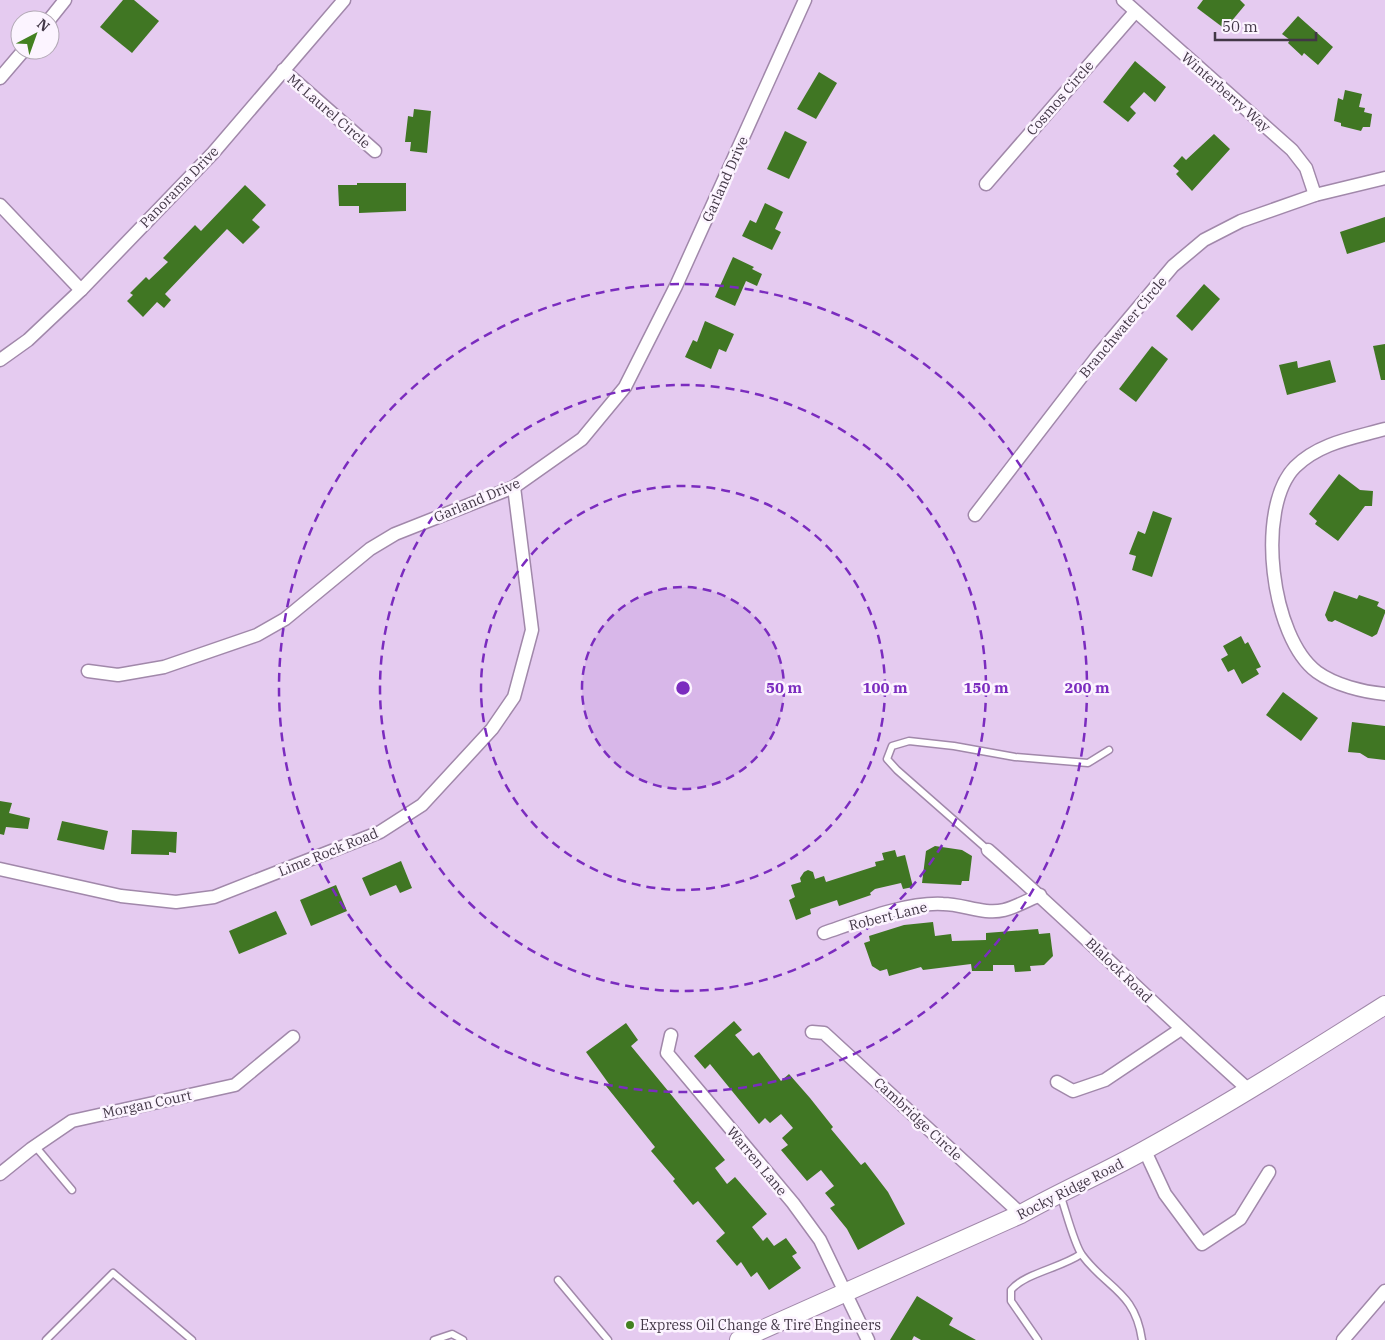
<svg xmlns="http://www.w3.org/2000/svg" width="1385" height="1340" viewBox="0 0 1385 1340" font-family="'IBM Plex Serif',serif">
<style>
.building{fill:#407623}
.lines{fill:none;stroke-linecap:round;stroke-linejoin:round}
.lane-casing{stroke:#a188aa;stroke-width:9}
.street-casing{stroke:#a188aa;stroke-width:15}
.secondary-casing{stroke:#a188aa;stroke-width:20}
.lane{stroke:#fff;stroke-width:6}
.street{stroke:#fff;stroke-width:12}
.secondary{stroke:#fff;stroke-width:18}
.ring{fill:none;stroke:#7b2cbf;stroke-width:2.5;stroke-dasharray:9 6}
.poi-dot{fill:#438120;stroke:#fcf4ff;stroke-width:2}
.labels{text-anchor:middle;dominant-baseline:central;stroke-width:5;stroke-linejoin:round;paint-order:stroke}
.street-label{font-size:14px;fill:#423746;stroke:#fcf4ff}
.poi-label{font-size:14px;fill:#423746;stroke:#fcf4ff;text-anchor:start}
.centre{fill:#7b2cbf;stroke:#fcf4ff;stroke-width:2.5}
.ring-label{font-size:15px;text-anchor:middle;font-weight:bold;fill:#7b2cbf;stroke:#fcf4ff;stroke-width:5;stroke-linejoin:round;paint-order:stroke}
</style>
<rect width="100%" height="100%" fill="#e5cbf0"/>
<g class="building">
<polygon points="123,0 134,0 159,21 132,53 100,27"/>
<polygon points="1203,0 1240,0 1245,5 1225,29 1197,8"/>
<polygon points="1298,16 1333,47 1318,65 1304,53 1302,56 1288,43 1290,40 1282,34"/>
<polygon points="1135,61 1166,87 1155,102 1144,92 1130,107 1136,113 1128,122 1103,102"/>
<polygon points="819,72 837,83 816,119 797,109"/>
<polygon points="1345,90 1362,94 1359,107 1365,108 1364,112 1372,114 1370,127 1363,127 1361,131 1341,126 1341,123 1334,121 1338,98 1343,100"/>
<polygon points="414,109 431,111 427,153 410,151 411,142 405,142 408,116 413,117"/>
<polygon points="785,131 807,142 789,179 767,169"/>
<polygon points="1214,134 1230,149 1192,191 1176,174 1179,171 1173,166 1182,156 1186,160"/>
<polygon points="357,183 406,183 406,211 359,213 359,206 339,206 338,185 357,185"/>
<polygon points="245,185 266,205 252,220 260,227 243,244 227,229 165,294 171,300 164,308 157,302 143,317 127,301 133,295 130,293 146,277 149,280 168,262 163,258 195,225 201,231"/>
<polygon points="765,203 783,212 775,229 781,232 772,250 742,236 750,220 756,223"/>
<polygon points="1385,217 1385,242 1347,254 1340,232"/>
<polygon points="733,257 754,267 752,269 762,274 757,286 746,281 735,306 715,297"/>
<polygon points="1204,284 1220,299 1192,331 1176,316"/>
<polygon points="705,321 734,334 726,352 719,349 711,369 685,357 693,340 697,342"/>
<polygon points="1385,344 1385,380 1381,380 1373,346"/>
<polygon points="1152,346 1168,359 1136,402 1119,389"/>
<polygon points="1330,360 1336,382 1287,395 1279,365 1297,361 1298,368"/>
<polygon points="1339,474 1360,490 1373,491 1372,506 1365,506 1338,541 1315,524 1317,521 1309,514"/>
<polygon points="1153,511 1172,518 1152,577 1132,570 1136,556 1129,554 1138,531 1145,534"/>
<polygon points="1334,591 1357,599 1359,595 1379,602 1377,606 1385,610 1385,613 1377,634 1372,637 1335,620 1332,622 1328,621 1325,615"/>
<polygon points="1241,636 1245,644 1248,642 1261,667 1256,669 1259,674 1242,684 1234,669 1228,672 1221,659 1228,655 1223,646"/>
<polygon points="1283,692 1318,718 1301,741 1266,715"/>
<polygon points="1352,722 1385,726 1385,760 1368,758 1360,753 1348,752"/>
<polygon points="0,801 12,803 9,813 30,818 28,829 6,827 4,835 0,834"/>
<polygon points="62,821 108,831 104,850 57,840"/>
<polygon points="132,830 177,832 176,853 169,852 169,855 131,854"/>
<polygon points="935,846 962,850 972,856 969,881 962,881 961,885 922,883 926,851"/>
<polygon points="895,850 897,857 905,855 913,887 903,889 901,883 875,889 870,893 871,895 839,906 837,900 810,909 811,914 796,920 789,900 795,897 791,885 801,882 800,878 804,872 808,870 813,872 815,879 824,876 826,882 876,866 875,862 884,860 882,853"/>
<polygon points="401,861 412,888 400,893 396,885 370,896 362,878"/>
<polygon points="336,885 347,911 311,926 300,900"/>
<polygon points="276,911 287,934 239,954 229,931"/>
<polygon points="933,922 935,936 951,934 952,941 986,940 986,933 1038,929 1039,934 1050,933 1053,956 1044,965 1030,966 1031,971 1015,972 1014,965 993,965 993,971 972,971 971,964 923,970 921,967 889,976 887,969 880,971 872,966 864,943 870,941 869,936 904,925"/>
<polygon points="734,1021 742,1030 735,1035 753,1056 759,1052 781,1081 789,1074 810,1098 833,1127 831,1129 861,1165 865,1162 888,1192 905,1224 858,1250 847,1229 830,1208 835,1205 825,1193 834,1186 821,1170 807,1181 781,1150 788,1145 782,1138 793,1128 781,1114 770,1123 765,1118 759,1124 710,1064 705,1069 694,1056"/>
<polygon points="626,1023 638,1040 631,1046 725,1160 715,1168 727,1184 735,1177 767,1214 752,1227 763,1241 767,1237 774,1246 786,1238 797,1253 792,1256 801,1268 769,1290 757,1272 751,1277 741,1262 737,1266 716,1241 725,1233 698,1201 693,1205 673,1181 675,1179 651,1151 655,1147 606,1086 609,1084 586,1052"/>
<polygon points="917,1296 953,1318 949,1325 976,1340 921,1340 914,1336 912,1340 890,1340"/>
</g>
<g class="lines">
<defs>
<g id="lane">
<polyline points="988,850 897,770 887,759 892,746 909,741 954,746 1015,757 1088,763 1109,750"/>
<polyline points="35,1146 72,1190"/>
<path d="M 1060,1194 C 1065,1208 1074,1244 1082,1255 C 1107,1289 1135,1291 1142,1340"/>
<polyline points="558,1280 608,1340"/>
<polyline points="46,1340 113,1273 192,1340"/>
<polyline points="434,1340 452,1334 463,1340"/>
<path d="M 1038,1340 L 1011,1301 L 1011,1290 C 1025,1273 1061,1268 1081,1254"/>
</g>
<g id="street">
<polyline points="1123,0 1292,150 1306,168 1315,195"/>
<polyline points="49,20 65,0"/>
<polyline points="283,70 375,151"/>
<polyline points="0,78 24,50"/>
<polyline points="986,184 1135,12"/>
<polyline points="0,205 81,290"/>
<polyline points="0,360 28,340 81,290 213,153 344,0"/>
<path d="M 1385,429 C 1353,438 1319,443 1295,467 C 1255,508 1271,638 1317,672 C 1335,685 1363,692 1385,694"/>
<polyline points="975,515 1099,354 1173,266 1204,240 1241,221 1315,195 1385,178"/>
<polyline points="88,671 118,675 164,667 257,635 285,619 370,549 395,534 514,487 582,439 625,387 676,286 805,0"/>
<path d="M 988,850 C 1077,928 1161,1012 1250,1091"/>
<polyline points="0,869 121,896 176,902 214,897 380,832 422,805 492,729 514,697 532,630 514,487"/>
<path d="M 824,933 C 859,921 906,902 943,904 C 963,904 984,915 1004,910 C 1016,907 1028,900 1040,895"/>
<polyline points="812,1032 824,1033 1021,1214"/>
<polyline points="671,1035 667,1053 793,1203 820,1240 868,1340"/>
<polyline points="1057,1082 1073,1091 1105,1080 1181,1029"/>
<polyline points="1145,1151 1165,1194 1202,1244 1240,1219 1269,1172"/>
<polyline points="0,1174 31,1149 72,1121 235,1085 293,1037"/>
<polyline points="1343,1340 1385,1291"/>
</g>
<path id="secondary" d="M 739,1340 L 1021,1214 C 1062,1191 1104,1173 1145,1150 C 1227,1105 1306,1055 1385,1005"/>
</defs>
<use href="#lane" class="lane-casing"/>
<use href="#street" class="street-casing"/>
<use href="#secondary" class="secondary-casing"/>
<use href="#lane" class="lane"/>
<use href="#street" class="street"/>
<use href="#secondary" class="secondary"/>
</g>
<circle cx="683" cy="688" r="101" fill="#7b2cbf" fill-opacity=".12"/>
<g class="ring">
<circle cx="683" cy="688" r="101"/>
<circle cx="683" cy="688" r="202"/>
<circle cx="683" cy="688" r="303"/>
<circle cx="683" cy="688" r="404"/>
</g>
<circle class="poi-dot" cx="630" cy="1325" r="5"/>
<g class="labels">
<g class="street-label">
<text transform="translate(1226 92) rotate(41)">Winterberry Way</text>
<text transform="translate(1060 98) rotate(-49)">Cosmos Circle</text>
<text transform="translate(329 111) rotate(41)">Mt Laurel Circle</text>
<text transform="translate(725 179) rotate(-66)">Garland Drive</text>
<text transform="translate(179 187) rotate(-46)">Panorama Drive</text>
<text transform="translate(1123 327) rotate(-50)">Branchwater Circle</text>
<text transform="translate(477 500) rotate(-23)">Garland Drive</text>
<text transform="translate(328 852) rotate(-22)">Lime Rock Road</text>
<text transform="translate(888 916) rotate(-14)">Robert Lane</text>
<text transform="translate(1119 970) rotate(44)">Blalock Road</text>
<text transform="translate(147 1104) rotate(-12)">Morgan Court</text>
<text transform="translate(918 1119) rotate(43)">Cambridge Circle</text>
<text transform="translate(757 1161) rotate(50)">Warren Lane</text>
<text transform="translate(1070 1189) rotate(-27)">Rocky Ridge Road</text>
</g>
<g class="poi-label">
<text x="640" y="1325">Express Oil Change &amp; Tire Engineers</text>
</g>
</g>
<circle cx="683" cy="688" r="8" class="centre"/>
<g class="ring-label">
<text x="784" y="693">50 m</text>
<text x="885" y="693">100 m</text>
<text x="986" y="693">150 m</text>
<text x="1087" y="693">200 m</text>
</g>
<g transform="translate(35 35) rotate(41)"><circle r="24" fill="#fcf4ff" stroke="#b2a8b5"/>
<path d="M0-4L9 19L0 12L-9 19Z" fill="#438120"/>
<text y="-8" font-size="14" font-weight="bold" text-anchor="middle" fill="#423746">N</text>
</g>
<path d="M1215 32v8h101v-8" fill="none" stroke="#423746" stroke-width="2.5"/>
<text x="1222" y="32" font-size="15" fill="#423746" stroke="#fcf4ff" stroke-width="4" paint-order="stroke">50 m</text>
</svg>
